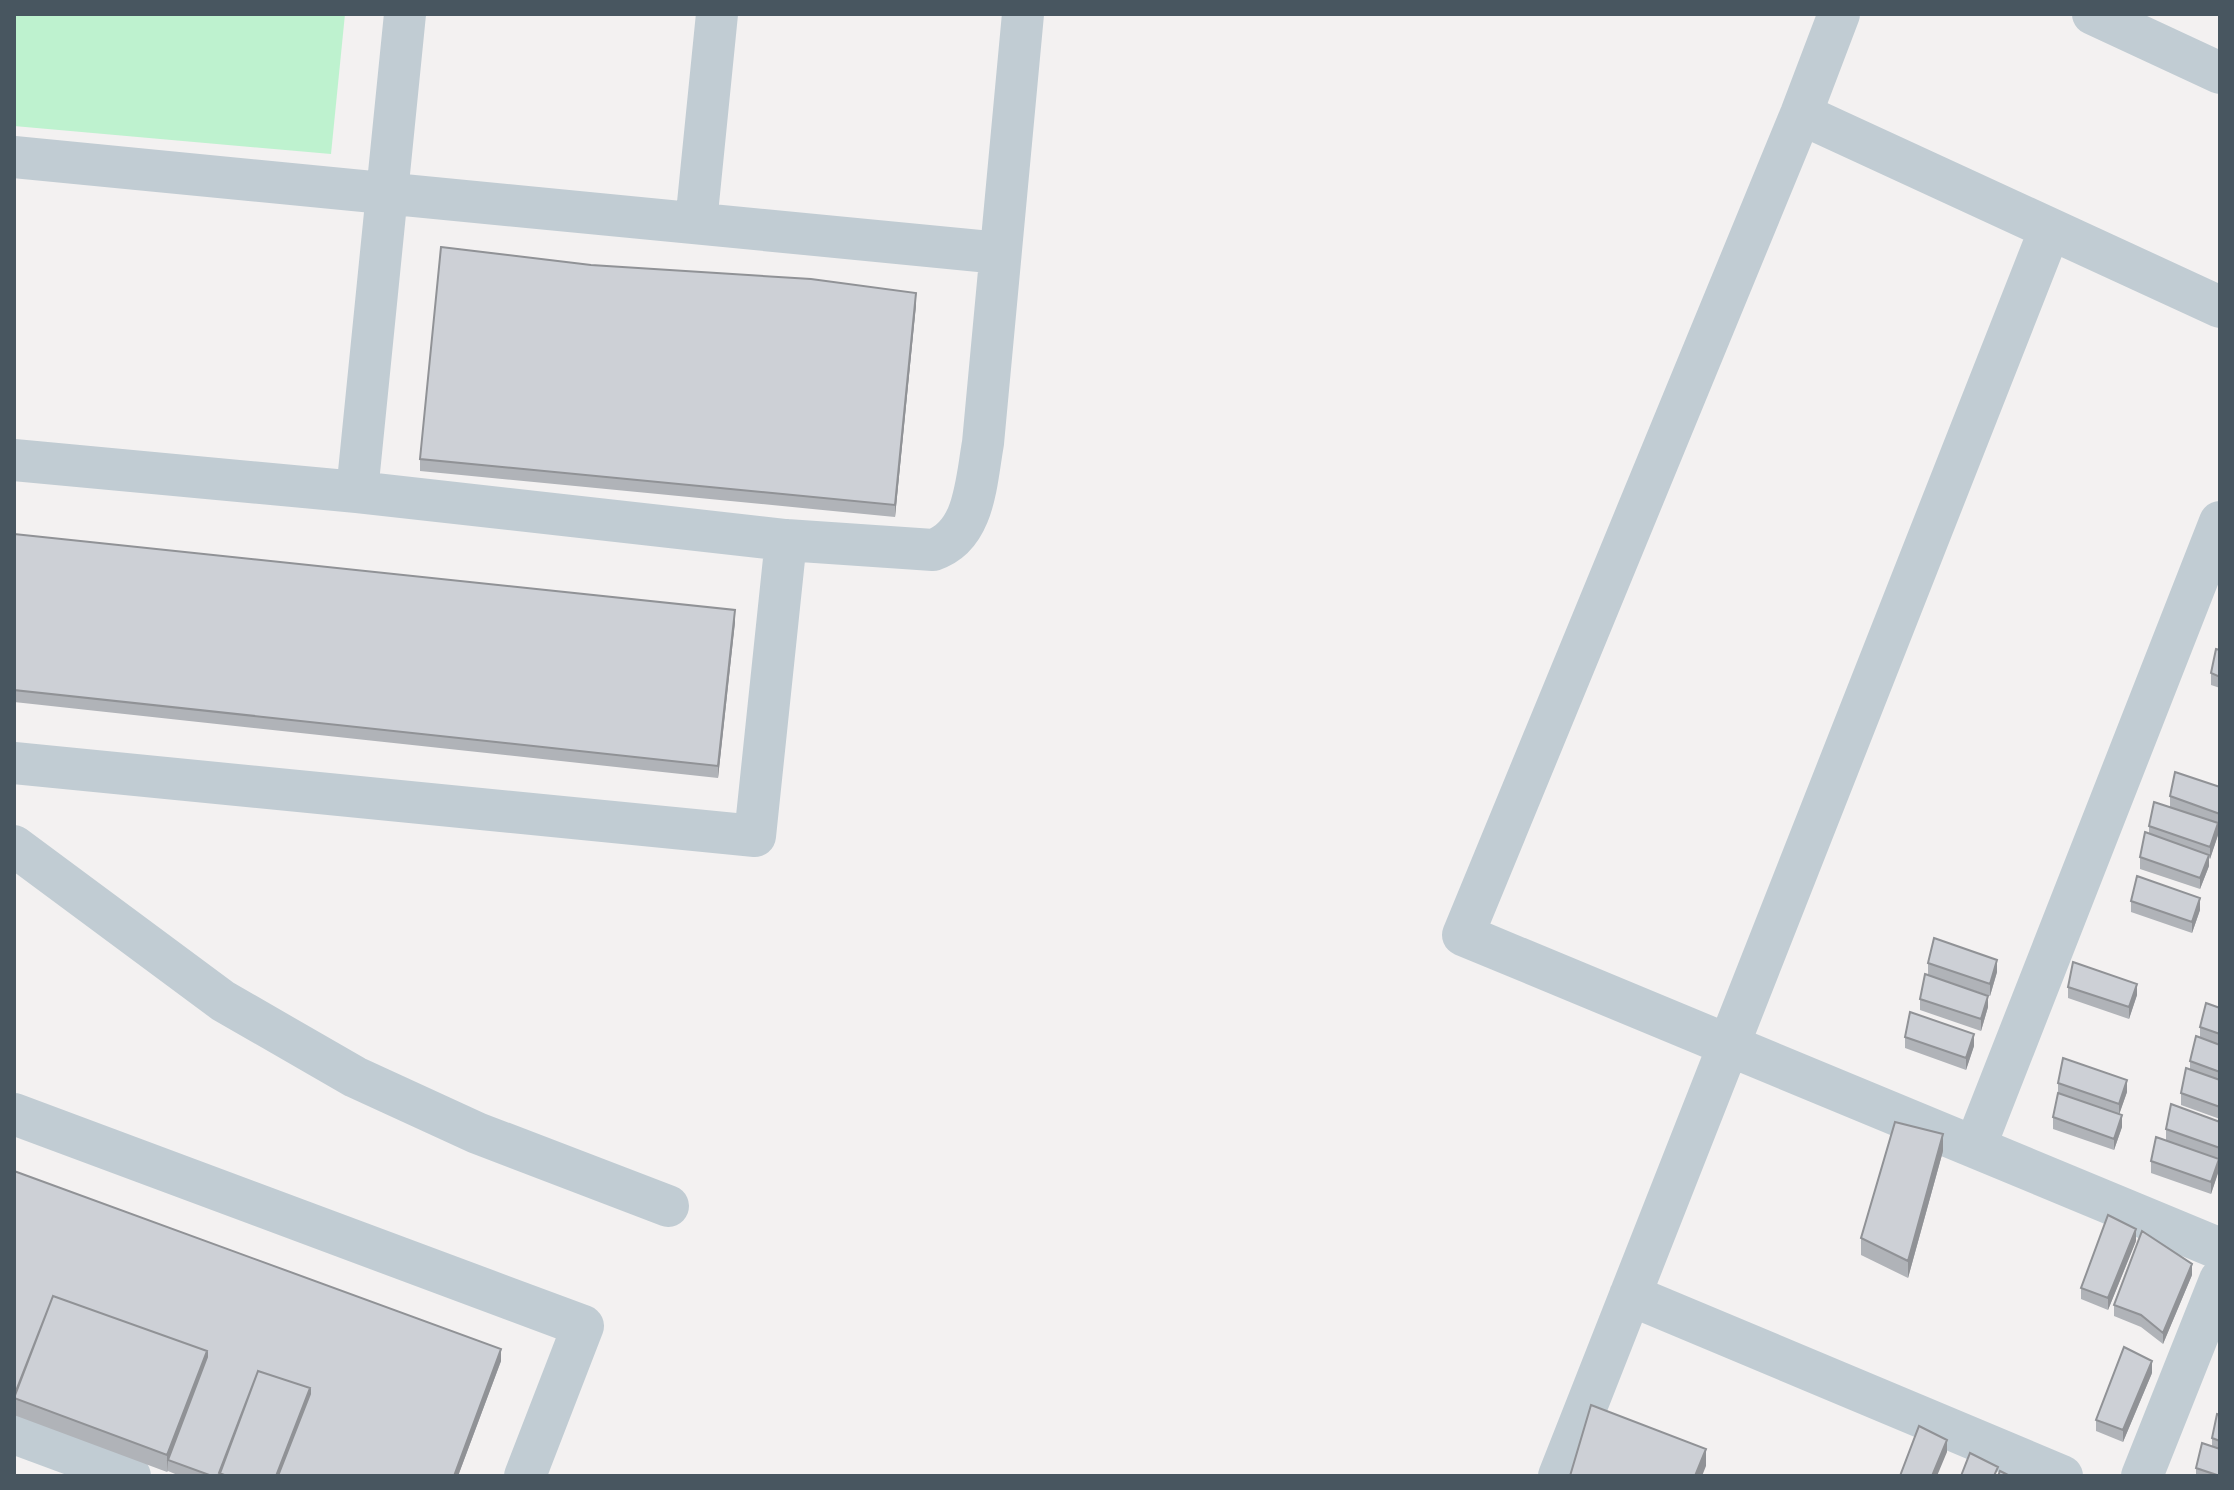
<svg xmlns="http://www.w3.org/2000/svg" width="2234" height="1490" viewBox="0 0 2234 1490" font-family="'Titillium Web',sans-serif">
  <rect width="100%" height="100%" fill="#f3f1f1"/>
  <path fill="#bef2cf" d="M14,14H345L331,154L14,126Z"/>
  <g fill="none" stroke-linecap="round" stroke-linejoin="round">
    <path stroke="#c1ccd3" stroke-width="42" d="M1839,14L1801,114L1463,935L2220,1249
      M2093,14L2220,73
      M1801,114L2220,307
      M14,157L1000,253
      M696,223L717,14
      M14,460L357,492L786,540L933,550C975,536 976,482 983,443L1023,14
      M357,492L405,14
      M14,763L755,836L786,540
      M14,846L223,1001L355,1077L477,1133L668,1206
      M14,1114L583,1326L525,1476
      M1975,1147L2220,522
      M1630,1295L2062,1476
      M14,1433L130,1476
      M1559,1476L2050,229
      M2142,1476L2220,1280"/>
  </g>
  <path fill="#b0b3b8" d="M916,305L895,517L420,471V459Z
    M14,534L735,622L718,778L14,702Z
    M2220,650V688L2211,685V673Z
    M2220,787V825L2218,824V835L2210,859L2209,858V866L2200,889L2140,869V857L2149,833V826L2170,807V796Z
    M2131,901L2200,910L2192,933L2131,912Z
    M1928,963L1997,972L1990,996L1928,975Z
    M2068,987L2137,995L2129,1019L2068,998Z
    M1920,999L1988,1007L1981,1031L1920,1010Z
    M2220,1008V1119L2181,1105V1093L2190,1070V1061L2200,1038V1027Z
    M1905,1037L1974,1046L1966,1070L1905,1048Z
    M2058,1083L2127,1092L2119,1114L2122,1127L2114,1150L2053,1129V1117L2058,1093Z
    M2220,1122L2219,1170L2211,1194L2151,1173V1161L2166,1140V1129Z
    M1943,1151L1908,1278L1861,1255V1238Z
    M14,1171L501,1361L458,1476H180L168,1471L167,1472L14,1415Z
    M2136,1241L2108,1310L2081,1299V1288Z
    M2192,1275L2163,1344L2141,1327L2114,1316V1305Z
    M2152,1373L2123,1442L2096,1431V1420Z
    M2220,1415V1476H2196V1468L2212,1446V1438Z"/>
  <path fill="#909296" d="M916,293V305L895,517V505Z
    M735,610V622L718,778V766Z
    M2218,823V835L2210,859V847Z
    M2209,855V866L2200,889V878Z
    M2200,898V910L2192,933V922Z
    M1997,960V972L1990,996V984Z
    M2137,984V995L2129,1019V1007Z
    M1988,996V1007L1981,1031V1019Z
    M1974,1034V1046L1966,1070V1058Z
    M2127,1080V1092L2119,1115V1104Z
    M2122,1115V1127L2114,1150V1139Z
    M1943,1134V1151L1908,1278V1261Z
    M2219,1159V1170L2211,1194V1182Z
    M2136,1229V1241L2108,1310V1298Z
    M2192,1264V1275L2163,1344V1333Z
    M501,1349V1361L458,1476H454Z
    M207,1351V1369L168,1460L167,1472V1455Z
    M2152,1361V1373L2123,1442V1430Z
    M310,1388V1406L283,1476H276Z
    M1947,1440V1452L1937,1476H1932Z
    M1706,1449V1466L1702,1476H1695Z"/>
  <path fill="#cdd0d6" stroke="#909296" stroke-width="2" d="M441,247L591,265L811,279L916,293L895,505L420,459Z
    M14,534L735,610L718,766L14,690Z
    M2216,649L2220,650V677L2211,673Z
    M2175,772L2220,787V814L2170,796Z
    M2154,802L2218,823L2210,847L2149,826Z
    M2145,832L2209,855L2200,878L2140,857Z
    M2137,876L2200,898L2192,922L2131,901Z
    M1934,938L1997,960L1990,984L1928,963Z
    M2073,962L2137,984L2129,1007L2068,987Z
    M1925,974L1988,996L1981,1019L1920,999Z
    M2206,1003L2220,1008V1034L2200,1027Z
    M1910,1012L1974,1034L1966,1058L1905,1037Z
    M2196,1036L2220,1045V1072L2190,1061Z
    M2063,1058L2127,1080L2119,1104L2058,1083Z
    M2186,1068L2220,1080V1107L2181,1093Z
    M2058,1093L2122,1115L2114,1139L2053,1117Z
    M2171,1104L2220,1122V1148L2166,1129Z
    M1895,1122L1943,1134L1908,1261L1861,1238Z
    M2156,1137L2219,1159L2211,1182L2151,1161Z
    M14,1171L501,1349L454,1476H278L310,1394V1388L258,1371L219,1476H212L168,1460L207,1357V1351L53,1296L14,1396Z
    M2108,1215L2136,1229L2108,1298L2081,1288Z
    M2142,1231L2192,1264L2163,1333L2141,1315L2114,1305Z
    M53,1296L207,1351L167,1455L14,1398Z
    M2124,1347L2152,1361L2123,1430L2096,1420Z
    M258,1371L310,1388L276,1476H227L219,1473Z
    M1591,1405L1706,1449L1695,1476H1570Z
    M2217,1414L2220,1415V1441L2212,1438Z
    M1919,1426L1947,1440L1932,1476H1900Z
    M2202,1443L2220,1449V1476L2196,1468Z
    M1970,1453L1998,1467L1994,1476H1961Z
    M2000,1471L2010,1476H1998Z"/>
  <rect width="2234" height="1490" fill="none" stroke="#485660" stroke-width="32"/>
</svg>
